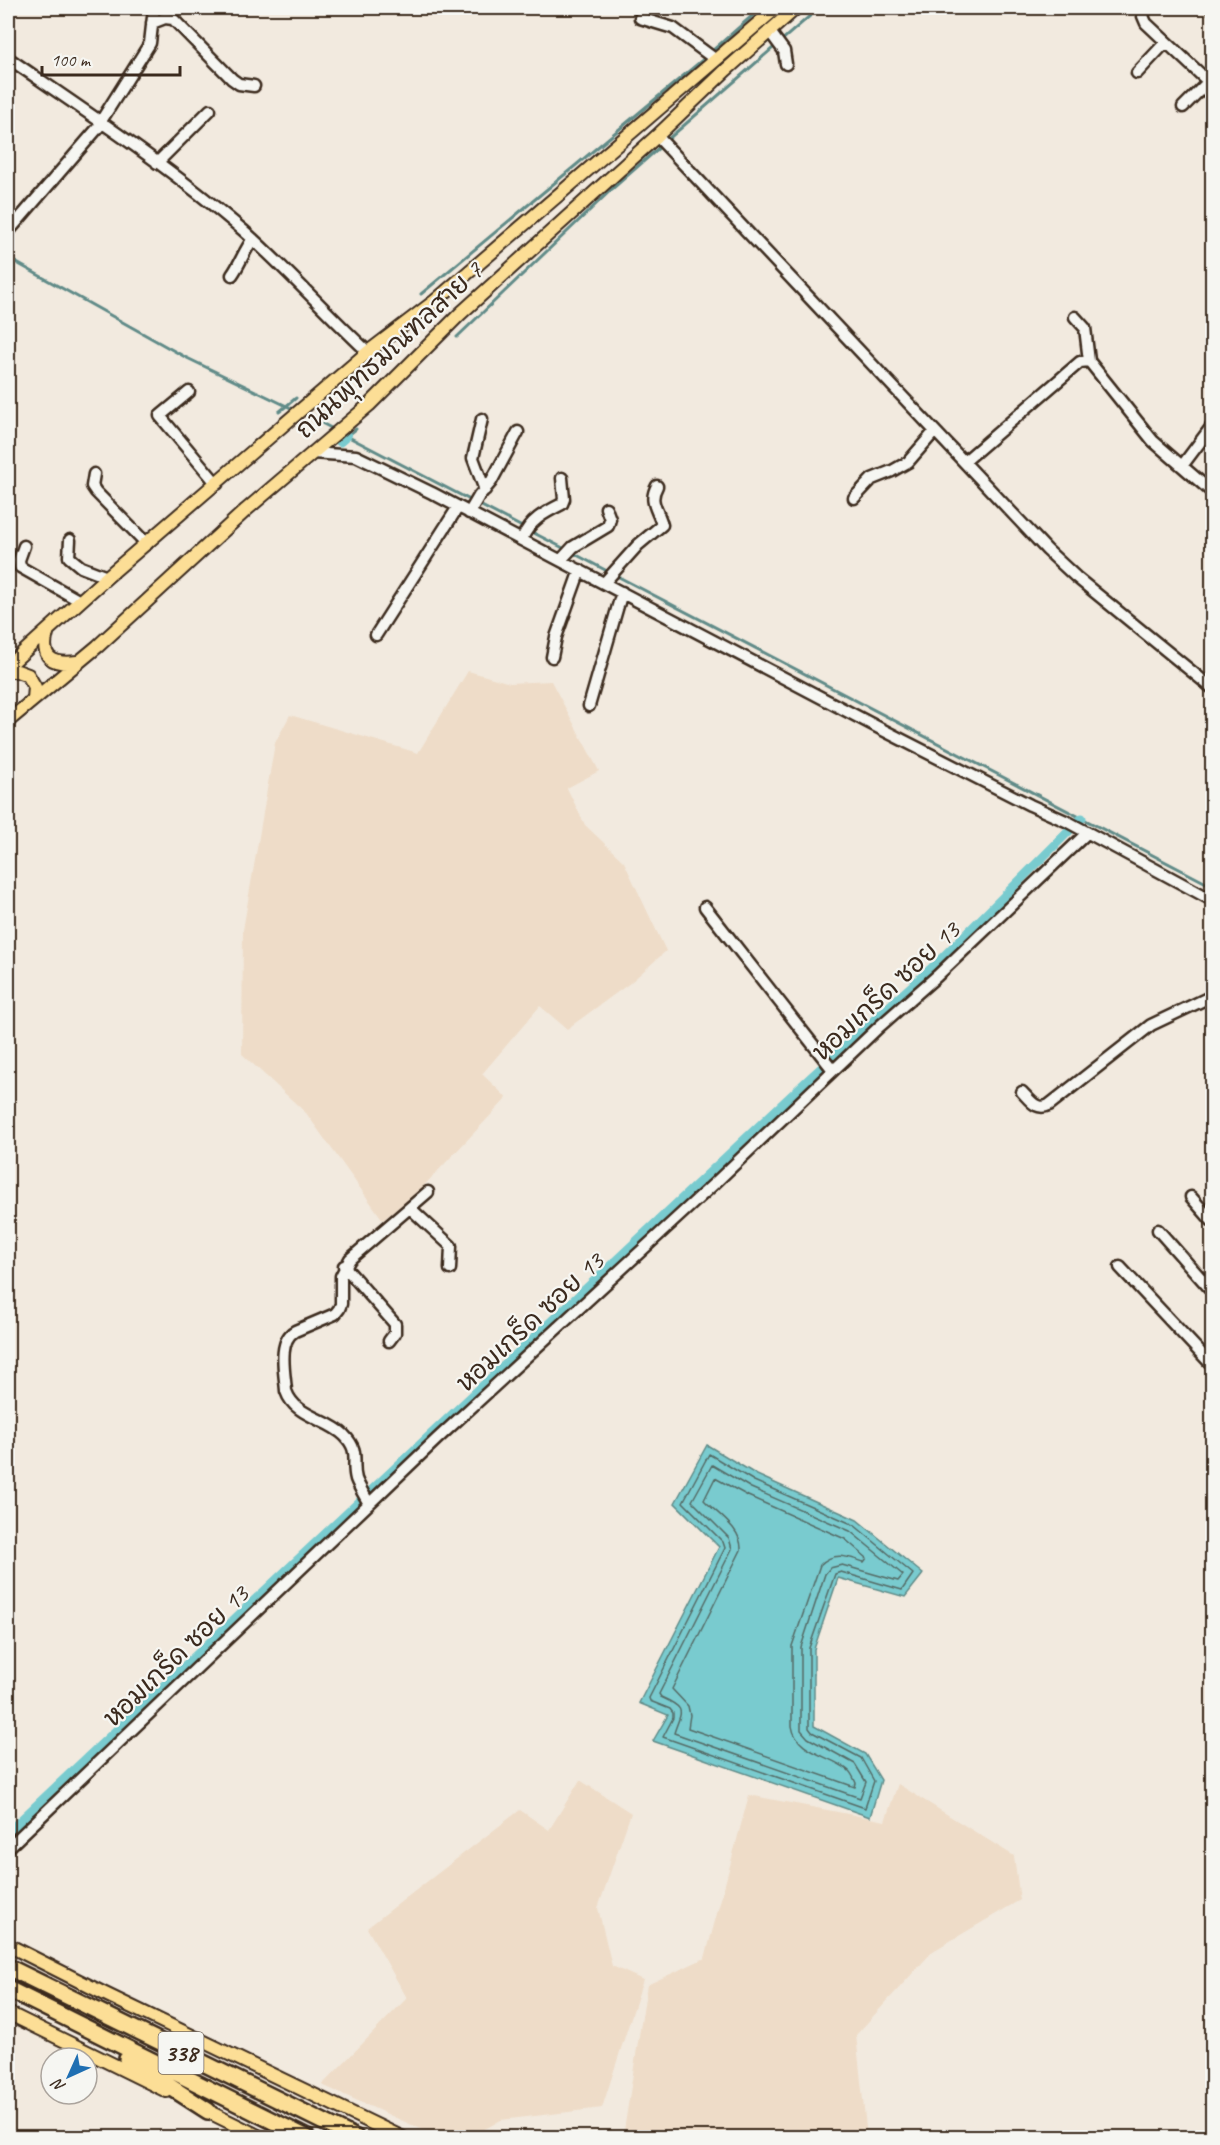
<svg xmlns="http://www.w3.org/2000/svg" width="1220" height="2145" viewBox="0 0 1220 2145" font-family="Caveat,'Playpen Sans Thai',sans-serif">
  <rect width="100%" height="100%" fill="#f2eadf"/>
  <filter id="ink" filterUnits="userSpaceOnUse"><feTurbulence type="fractalNoise" baseFrequency=".0167" numOctaves="2"/><feDisplacementMap in="SourceGraphic" scale="12" xChannelSelector="R" yChannelSelector="G"/><feConvolveMatrix kernelMatrix="1 2 1 2 8 2 1 2 1" color-interpolation-filters="sRGB"/></filter>
  <g filter="url(#ink)">
    <path fill="#eedcc8" d="M468,671L510,683L551,681L599,771L567,788L585,825L624,862L666,951L630,983L567,1029L540,1006L482,1074L507,1098L416,1194L383,1220L306,1113L242,1054L243,930L275,743L290,715L418,753Z
      M580,1780L631,1813L598,1908L612,1966L643,1980L602,2108L501,2120L471,2137H439L322,2085L407,1998L367,1928L520,1810L549,1830Z
      M898,1784L1014,1856L1020,1900L933,1951L856,2035L867,2137H623L647,1985L705,1958L749,1795L885,1821Z"/>
    <path fill="#79cbcf" stroke="#608b88" stroke-width="1.5" d="M707,1445L757,1475L857,1520L923,1574L905,1597L838,1578L814,1649V1726L865,1754L881,1780L870,1817L653,1741L668,1715L639,1703L719,1547L675,1503Z"/>
    <g fill="none" stroke-linecap="round" stroke-linejoin="round">
      <path stroke="#546a65" stroke-width="1.5" d="M709,1454L754,1481L854,1525L913,1574L902,1590L841,1572L835,1574L809,1648V1728L812,1732L861,1758L874,1781L865,1808L663,1737L673,1718V1713L670,1709L650,1701L649,1698L725,1548L723,1542L683,1502Z
        M712,1465L751,1488L850,1531L903,1575L898,1581L842,1565L830,1568L825,1574L801,1647V1730L808,1738L855,1764L866,1782L860,1798L674,1733C681,1711 688,1709 661,1697L659,1694L732,1549L729,1538L692,1501Z
        M715,1478L748,1496L845,1539L867,1558L864,1562C848,1557 834,1551 820,1565L792,1646V1726C796,1753 830,1755 848,1770C852,1773 854,1779 856,1783L855,1787L688,1728L690,1715L688,1706L672,1689L741,1550C742,1528 717,1514 704,1500Z"/>
      <path stroke="#608b88" stroke-width="3" d="M711,52L761,8
        M666,141L819,8
        M8,258L185,357L295,410
        M421,294L706,57
        M457,337L612,189L661,146
        M279,412L296,398
        M304,414L335,430
        M341,433L524,528
        M347,436L356,429
        M530,531L567,550
        M573,553L609,572
        M615,575L1212,886"/>
      <path stroke="#79cbcf" stroke-width="9" d="M340,442L347,436
        M8,1832L810,1078L937,963L1082,818"/>
      <g stroke="#3b2a1e" stroke-width="15">
        <path id="minor" d="M1146,8L1143,16L1146,23L1212,85
          M1211,8L1212,9
          M640,18L673,28L716,60
          M152,23L165,18L173,19L232,79L239,84L254,86
          M770,32L784,51L786,64
          M8,58C88,113 170,167 244,231C287,269 326,313 368,352
          M1137,73L1166,42
          M1183,107L1208,82
          M101,121L150,43L154,8
          M657,136L1047,550L1076,577L1212,688
          M157,163L210,110
          M8,232L103,122
          M232,275C240,264 244,251 253,239
          M1075,317L1085,328L1089,361
          M189,392L160,416L217,484
          M482,419L473,458L485,490
          M312,453L356,456L432,493L881,729L1030,805L1068,822L1212,900
          M964,462L1080,362L1089,361L1153,441L1212,492
          M1182,466L1212,426
          M94,474L92,486L96,492L147,544
          M854,498L872,479L892,471L908,462L935,431
          M469,513L479,496L491,482L518,432
          M522,539C530,520 544,513 562,504L564,499L562,478
          M70,540L69,557L81,567L107,577
          M24,546L19,560L20,567L80,601
          M561,560L573,547L608,526L610,519L606,508
          M604,583L638,545L662,525C658,509 648,502 657,486
          M376,635L458,507
          M552,657L556,637L580,570
          M589,706L622,592
          M705,907L833,1070
          M1022,1092C1030,1100 1036,1111 1049,1105L1151,1025L1212,996
          M1191,1197L1212,1221
          M410,1208L451,1246L450,1269
          M1158,1230L1212,1291
          M344,1266L395,1324V1333L389,1341
          M1120,1267L1212,1365
          M369,1504C365,1496 359,1487 356,1479C351,1461 361,1452 344,1435C326,1418 295,1417 286,1391C285,1374 277,1341 295,1331L335,1314L339,1309L341,1304V1276L350,1259L428,1192
          M8,1848L437,1439L715,1183L880,1026L937,976L1087,833"/>
      </g>
      <g stroke="#3b2a1e" stroke-width="16">
        <path id="major" d="M48,630C39,658 52,665 77,662
          M8,666L107,577L368,352L435,301L776,8
          M8,671H17L28,675L35,687L34,699
          M8,721L98,646L246,510L369,405L460,314L657,136L726,70L796,8
          M8,1945L103,1993L403,2138
          M8,2013L167,2091
          M201,2108L262,2138"/>
      </g>
      <g stroke="#3b2a1e" stroke-width="20">
        <path id="highway" d="M8,1967L356,2138
          M8,1989L307,2138
          M127,2059L208,2111"/>
      </g>
      <use href="#minor" stroke="#f6f6f2" stroke-width="10"/>
      <use href="#major" stroke="#fcde96" stroke-width="12"/>
      <use href="#highway" stroke="#fcde96" stroke-width="15"/>
    </g>
  </g>
  <g text-anchor="middle" dominant-baseline="central" stroke-width="4.5" stroke-linejoin="round" paint-order="stroke">
    <rect fill="#f6f6f2" stroke="#73675e" stroke-width="1.5" x="158.5" y="2032" width="45" height="42" rx="4.5"/>
    <g font-size="24" font-weight="bold" fill="#3b2a1e">
      <text x="181" y="2053">338</text>
    </g>
    <g font-size="26" fill="#3b2a1e" stroke="#f6f6f2">
      <text transform="translate(389 350) rotate(-43)">ถนนพุทธมณฑลสาย 7</text>
      <text transform="translate(886 991) rotate(-43)">หอมเกร็ด ซอย 13</text>
      <text transform="translate(530 1322) rotate(-43)">หอมเกร็ด ซอย 13</text>
      <text transform="translate(176 1656) rotate(-44)">หอมเกร็ด ซอย 13</text>
    </g>
  </g>
  <rect width="1220" height="2145" fill="none" stroke="#f6f6f2" stroke-width="30"/>
  <rect x="15" y="15" width="1190" height="2115" fill="none" stroke="#3b2a1e" stroke-width="2" filter="url(#ink)"/>
  <g transform="translate(69 2076) rotate(225)"><circle r="28" fill="#f6f6f2" stroke="#aba49d" stroke-width="1.5"/>
  <path d="M0-4.5L10 22L0 15L-10 22Z" fill="#1f6fb2"/>
  <text y="-9" font-size="16" font-weight="bold" text-anchor="middle" fill="#3b2a1e">N</text>
  </g>
  <path d="M42 66v9h138v-9" fill="none" stroke="#3b2a1e" stroke-width="3"/>
  <text x="51" y="66" font-size="18" fill="#3b2a1e" stroke="#f6f6f2" stroke-width="4.5" paint-order="stroke">100 m</text>
</svg>
